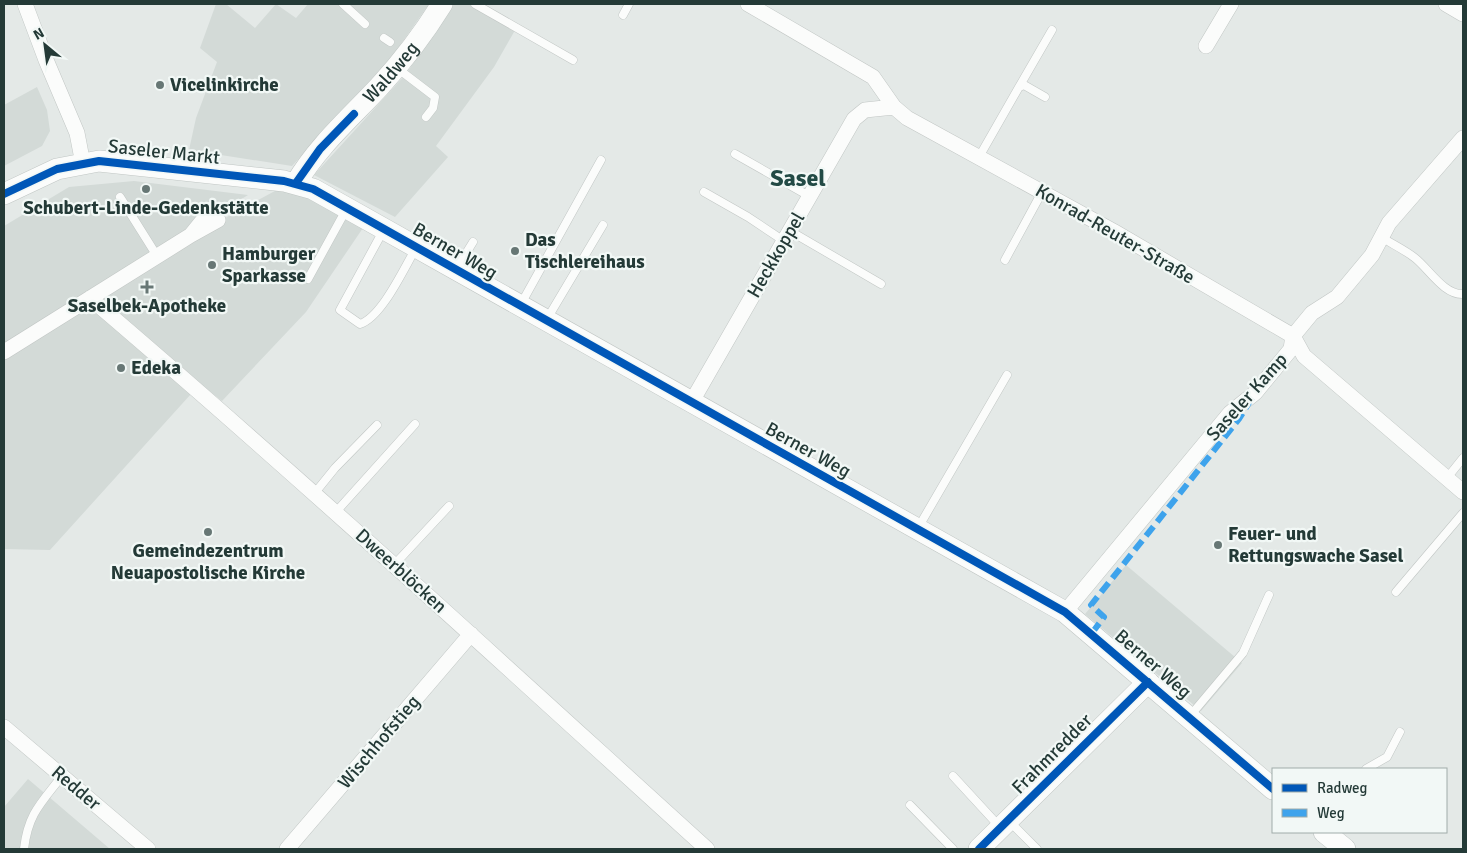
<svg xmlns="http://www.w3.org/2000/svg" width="1467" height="853" viewBox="0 0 1467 853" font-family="Signika,sans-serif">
  <rect width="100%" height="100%" fill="#e4e9e7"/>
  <path fill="#d3dad7" d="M216,4H226L255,28L276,4L296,18L308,4H429L391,58L292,166L189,150L196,118L217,62L200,48Z
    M454,4H481L518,25L494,67L436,146L448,157L395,217L314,175L406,74Z
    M37,87L47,110L50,131L42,146L4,166V105Z
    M134,181L248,195L4,348V226L69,187Z
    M286,185L367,222L306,312L222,401L95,299L216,223Z
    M89,303L191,394L50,550L4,549V357Z
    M1126,565L1242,663L1201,711L1085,614Z
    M28,779L110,849H4V807Z"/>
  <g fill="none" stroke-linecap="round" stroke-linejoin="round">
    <g stroke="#c1c6c4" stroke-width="9">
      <path id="lane" d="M343,4L365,24
        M475,4L573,60
        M623,15L629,4
        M384,38L390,42
        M397,68L435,97L433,108L426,117
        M1019,87L1052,30
        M735,154L809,196
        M979,157L1019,87L1024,85L1045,97
        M704,192L748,217L784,241
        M120,197L157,256
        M383,231L340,310L360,324C382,317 404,268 416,248
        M790,231L881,284
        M1381,237C1392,244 1405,250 1415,258C1429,269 1444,295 1463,294
        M1005,260L1042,192
        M457,268L473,242
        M308,279L347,208
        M521,304L601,160
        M547,319L603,225
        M1447,478L1463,458
        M314,494L335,468L377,425
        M335,513L415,424
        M918,528L1007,375
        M394,565L449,506
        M1396,592L1463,513
        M1190,716L1243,653L1269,595
        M1366,769L1387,757L1400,732
        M953,776L999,826
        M910,805L953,849
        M1010,822L1037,849
        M24,849C28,814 41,803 62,776"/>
    </g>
    <g stroke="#c1c6c4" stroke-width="16">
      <path id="street" d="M25,4L46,60L77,133L83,164
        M748,4L873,77L894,107L907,118L1113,231L1293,336L1304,356L1463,492
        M1446,4L1463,14
        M1206,46L1231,4
        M90,298C300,477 503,664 707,849
        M4,352L191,235L212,209L218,220L191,235
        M691,403L854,119L865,110L894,107
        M1065,612L1230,413L1255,393L1291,349L1293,336L1312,313L1337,297L1372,255L1389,223L1463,138
        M4,727L148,849
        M287,849L471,634"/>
    </g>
    <g stroke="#c0c6c4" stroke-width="22">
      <g id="secondary">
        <path id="s1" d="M296,183C318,146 350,118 379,87C402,62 424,33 442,4"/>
        <path d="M4,194L57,169L99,161L284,181L313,189L1065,612L1273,789"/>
        <path d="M1324,832L1345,849"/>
        <path d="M979,849L1148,682"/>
      </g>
    </g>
    <use href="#lane" stroke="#fbfcfb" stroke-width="8"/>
    <use href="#street" stroke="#fbfcfb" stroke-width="15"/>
    <use href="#secondary" stroke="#fbfcfb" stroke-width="21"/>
    <path stroke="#3ea3ec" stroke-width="6" stroke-dasharray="12 6" stroke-linecap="butt" d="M1092,633L1104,617L1091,605L1239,419L1255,393"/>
    <g stroke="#f2f8f6" stroke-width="11">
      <path id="cycleway" d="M296,183L320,149L354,114
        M4,194L57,169L99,161L284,181L313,189L1065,612L1273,789
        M979,849L1148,682"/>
    </g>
    <use href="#cycleway" stroke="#0057b8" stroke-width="8"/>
  </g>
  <g fill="#677775" stroke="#f2f8f6" stroke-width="2">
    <circle cx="160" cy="85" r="5"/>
    <circle cx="146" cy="189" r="5"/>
    <circle cx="515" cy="251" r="5"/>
    <circle cx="212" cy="265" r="5"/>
    <path d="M144.5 279.5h5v5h5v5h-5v5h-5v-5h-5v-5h5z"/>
    <circle cx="121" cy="368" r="5"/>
    <circle cx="208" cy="532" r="5"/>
    <circle cx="1218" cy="545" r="5"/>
  </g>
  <g text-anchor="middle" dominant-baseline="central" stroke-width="4.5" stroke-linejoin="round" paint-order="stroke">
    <g font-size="19" fill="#243a37" stroke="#f2f8f6">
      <text stroke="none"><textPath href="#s1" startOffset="146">Waldweg</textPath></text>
      <text transform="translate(164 152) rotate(6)">Saseler Markt</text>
      <text transform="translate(1115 234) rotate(30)">Konrad-Reuter-Straße</text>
      <text transform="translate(455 251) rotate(30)">Berner Weg</text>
      <text transform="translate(776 255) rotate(-60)">Heckkoppel</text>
      <text transform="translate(1247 397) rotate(-48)">Saseler Kamp</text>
      <text transform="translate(808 450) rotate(29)">Berner Weg</text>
      <text transform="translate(401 571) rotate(42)">Dweerblöcken</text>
      <text transform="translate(1153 664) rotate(41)">Berner Weg</text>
      <text transform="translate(379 742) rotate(-50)">Wischhofstieg</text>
      <text transform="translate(1052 754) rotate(-45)">Frahmredder</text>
      <text transform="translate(76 788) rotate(40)">Redder</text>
    </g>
    <g font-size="19" font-weight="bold" fill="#243a37" stroke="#f2f8f6" text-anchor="start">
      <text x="170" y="85">Vicelinkirche</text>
      <text x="146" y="208" text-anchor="middle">Schubert-Linde-Gedenkstätte</text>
      <text x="525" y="240">Das<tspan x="525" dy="22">Tischlereihaus</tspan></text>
      <text x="222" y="254">Hamburger<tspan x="222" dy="22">Sparkasse</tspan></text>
      <text x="147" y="306" text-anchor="middle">Saselbek-Apotheke</text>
      <text x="131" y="368">Edeka</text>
      <text x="1228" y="534">Feuer- und<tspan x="1228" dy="22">Rettungswache Sasel</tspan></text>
      <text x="208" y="551" text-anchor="middle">Gemeindezentrum<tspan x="208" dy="22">Neuapostolische Kirche</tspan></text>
    </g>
    <g font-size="24" font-weight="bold" fill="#224a45" stroke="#f2f8f6">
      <text x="798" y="178">Sasel</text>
    </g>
  </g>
  <rect width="1467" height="853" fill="none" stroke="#243a37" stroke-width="10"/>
  <rect x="1272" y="768" width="175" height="65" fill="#f2f8f6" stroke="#a0acaa"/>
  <rect x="1282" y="784" width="25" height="8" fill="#0057b8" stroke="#a0acaa"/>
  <text x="1317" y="793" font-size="15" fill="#243a37">Radweg</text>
  <rect x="1282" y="809" width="25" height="8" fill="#3ea3ec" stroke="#a0acaa"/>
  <text x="1317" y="818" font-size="15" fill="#243a37">Weg</text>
  <g transform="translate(45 45) rotate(331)" stroke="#f2f8f6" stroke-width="4" paint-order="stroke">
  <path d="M0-4L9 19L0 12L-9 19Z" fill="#243a37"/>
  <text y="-8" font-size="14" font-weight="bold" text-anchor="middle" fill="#243a37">N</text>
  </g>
</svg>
